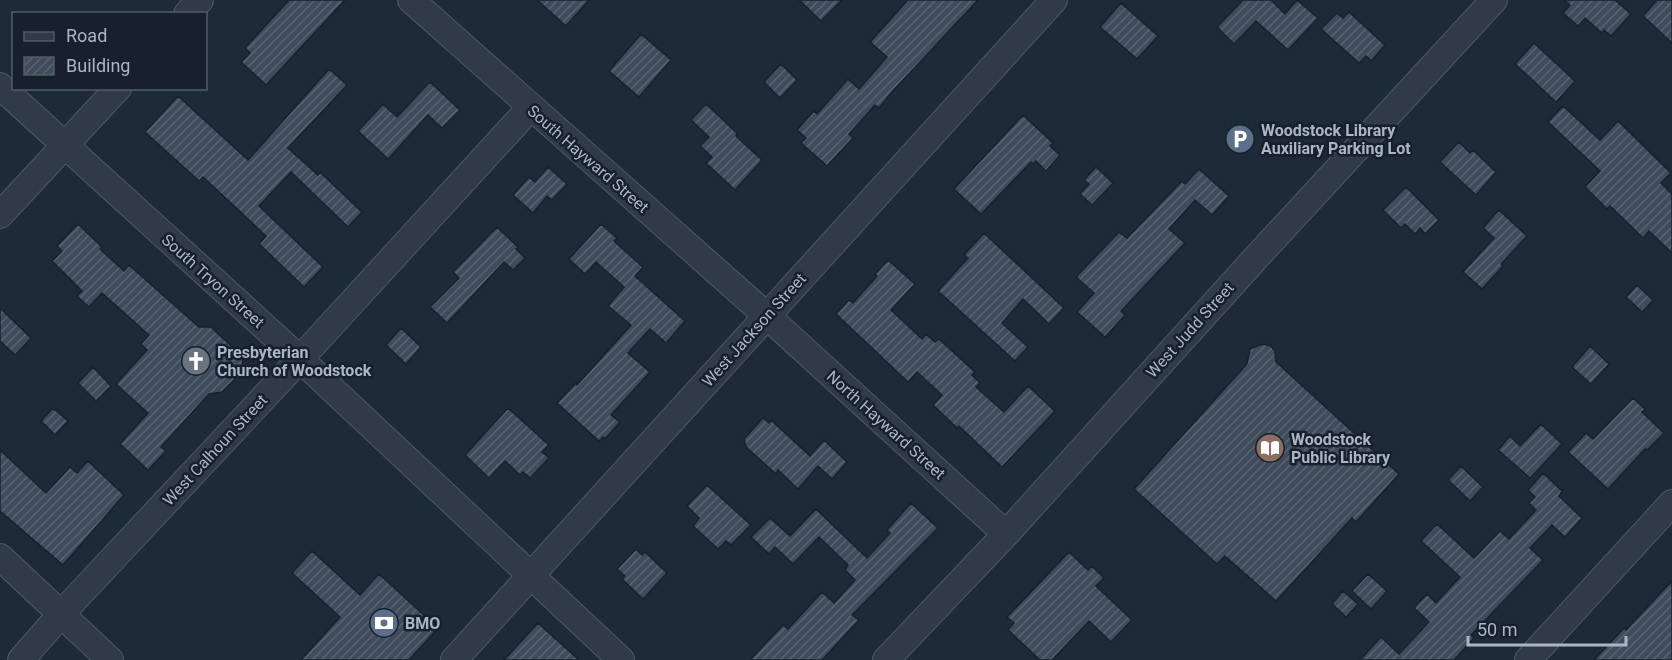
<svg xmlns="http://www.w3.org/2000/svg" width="1672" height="660" viewBox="0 0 1672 660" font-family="Roboto,sans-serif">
  <defs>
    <pattern id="building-hatch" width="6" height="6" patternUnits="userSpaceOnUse" patternTransform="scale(1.5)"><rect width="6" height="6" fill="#3e4c5c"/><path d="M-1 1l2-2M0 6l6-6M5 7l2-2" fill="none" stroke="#576472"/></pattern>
  </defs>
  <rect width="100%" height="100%" fill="#1d2a37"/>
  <path fill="url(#building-hatch)" stroke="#18222d" stroke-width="1.5" d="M289,0H345L266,85L241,62L250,53L245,48Z
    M537,0H589L566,26Z
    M799,0H842L821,21Z
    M908,0H978L891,93L879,108L875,105L849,134L853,138L827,166L801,143L806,138L797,130L814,111L817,114L848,79L859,89L887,57L870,42Z
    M1243,0H1271L1285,14L1297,0L1318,18L1288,50L1256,21L1234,44L1217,27Z
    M1564,0H1615L1631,14L1611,36L1604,30L1602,33L1585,18L1578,26L1563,13L1570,5Z
    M1657,0H1672V43L1643,16Z
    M1121,3L1158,36L1137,59L1100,27Z
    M1349,12L1385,45L1371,61L1366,56L1359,63L1321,29L1337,13L1343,18Z
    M641,34L671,60L639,97L609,71Z
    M1534,43L1575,81L1556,102L1515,64Z
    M781,64L797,80L780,98L764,82Z
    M329,69L347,85L288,148L318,175L320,172L362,212L348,227L291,172L259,206L323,267L304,287L259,244L266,236L203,177L199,181L145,132L178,96L248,160Z
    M430,82L460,110L442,128L428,115L388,159L358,131L383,104L397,117Z
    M706,104L737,133L736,136L762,160L735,190L706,163L712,157L700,146L709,137L691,120Z
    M1563,106L1600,140L1618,121L1671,173L1661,183L1672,194V253L1649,231L1643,238L1610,206L1607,209L1585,187L1600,171L1548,122Z
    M1023,115L1053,143L1050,146L1060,155L1046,171L1036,161L1033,164L1031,162L981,214L954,189Z
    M1459,142L1470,153L1473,150L1496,172L1476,195L1440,162Z
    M548,167L567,184L552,200L547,196L533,213L513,195L529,177L535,182Z
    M1096,167L1113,183L1092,205L1080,194L1089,184L1084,180Z
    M1199,169L1229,196L1212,215L1195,200L1169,229L1185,243L1121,311L1125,315L1105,337L1077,312L1094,293L1076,277L1119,232L1127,238L1182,181L1185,184Z
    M1406,187L1439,220L1425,234L1420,228L1415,234L1405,224L1401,228L1383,210Z
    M1499,210L1527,236L1501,264L1503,266L1482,289L1463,272L1494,238L1483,228Z
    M78,224L102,247L100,249L124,271L129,265L199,327H211L242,356L243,371L222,392L209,394L161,447L166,451L148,470L120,444L148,413L116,384L147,350L141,344L149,335L102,293L89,307L77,296L82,291L52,261L62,251L57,246Z
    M601,224L617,238L614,241L643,267L635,276L685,321L666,343L650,329L628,353L650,372L611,415L620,422L605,439L603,437L599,441L557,403L576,383L577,385L631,325L608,306L624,287L596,262L585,274L569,259Z
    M497,227L518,247L516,249L525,258L513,270L504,262L447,323L430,307L459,278L453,272Z
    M984,233L1064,308L1049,324L1023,299L1002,323L1028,347L1015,361L938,291L968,258L964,255Z
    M888,260L915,284L891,310L922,339L926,334L935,342L939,339L975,372L972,375L980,383L976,387L1004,412L1028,386L1055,411L1002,467L959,426L957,428L933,405L942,395L917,372L908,382L836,314L849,300L853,303L877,276L875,274Z
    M1637,285L1653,300L1642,312L1626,297Z
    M0,308L31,338L15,355L0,341Z
    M401,328L421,347L406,364L386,345Z
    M1263,344L1271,346L1275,351L1276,362L1399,474L1356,522L1352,518L1276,601L1225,556L1217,564L1134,489L1247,364L1250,349Z
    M1590,346L1609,364L1591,384L1572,367Z
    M93,367L111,386L96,401L78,383Z
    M1633,398L1645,409L1642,412L1664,433L1647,450L1645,449L1608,489L1568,452L1586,433L1593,439Z
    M53,408L68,421L55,435L41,421Z
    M508,408L549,445L542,452L549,458L530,478L523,472L520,475L505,461L489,478L465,455Z
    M763,418L769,423L771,420L810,456L824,440L847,462L832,479L818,466L798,489L778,470L776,474L746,447L744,439Z
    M1541,424L1562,444L1530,478L1498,450L1510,436L1520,446Z
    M0,450L46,493L70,467L77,473L88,461L124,495L63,565L0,511Z
    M1461,466L1483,487L1470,501L1448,480Z
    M1543,473L1562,491L1559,496L1582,518L1565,537L1552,525L1530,548L1543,560L1471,635L1474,638L1454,660H1360L1381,637L1399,654L1429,622L1414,608L1427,594L1436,603L1460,577L1421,541L1437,524L1474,558L1500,531L1509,539L1536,510L1529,503L1535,497L1528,490Z
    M707,485L751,525L731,545L726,541L718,549L693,526L699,518L687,506Z
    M911,503L938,528L852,615L859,620L822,660H750L783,625L788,629L822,592L834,603L855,580L845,570L848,565L819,537L793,564L775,547L769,554L751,537L770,518L790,536L816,509L867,558L890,533L887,530Z
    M636,549L642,555L645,552L667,573L643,599L622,579L625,576L617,569Z
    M312,551L360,595L379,574L438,628L409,660H301L340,617L292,573Z
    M1069,552L1088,570L1092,566L1104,578L1096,586L1132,620L1111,642L1089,621L1052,660H1040L1008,630L1014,623L1007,617Z
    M1368,574L1387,591L1371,609L1352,591Z
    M1672,581V660H1594L1624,628L1626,630Z
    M1343,591L1358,604L1346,617L1332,604Z
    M538,623L579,660H504Z"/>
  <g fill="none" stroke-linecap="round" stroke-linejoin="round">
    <g stroke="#4e5965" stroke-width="28">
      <path id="minor" d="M411,0L767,316L1006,534
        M187,14L200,0
        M0,86L300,359L621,660
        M0,215L118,88
        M0,557L110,660
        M21,660L61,614L300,359L530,108
        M454,660L1054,0
        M886,660L1006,534L1253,261L1494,0
        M1528,660L1672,503"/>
    </g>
    <use href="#minor" stroke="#313b47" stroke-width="26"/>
  </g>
  <defs>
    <g id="parking-disc" transform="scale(1.5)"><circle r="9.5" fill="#5c6f8a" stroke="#17202b"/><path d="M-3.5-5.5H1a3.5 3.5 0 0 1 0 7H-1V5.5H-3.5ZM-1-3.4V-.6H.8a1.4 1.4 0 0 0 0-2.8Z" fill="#fff"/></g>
    <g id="church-disc" transform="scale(1.5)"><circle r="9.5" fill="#6b7280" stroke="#17202b"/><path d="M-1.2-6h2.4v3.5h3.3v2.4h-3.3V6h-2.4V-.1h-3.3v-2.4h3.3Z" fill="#fff"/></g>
    <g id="library-disc" transform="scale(1.5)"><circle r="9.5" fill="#8d6e63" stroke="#17202b"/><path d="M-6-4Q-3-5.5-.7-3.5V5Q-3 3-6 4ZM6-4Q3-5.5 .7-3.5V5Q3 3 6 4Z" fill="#fff"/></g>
    <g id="bank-disc" transform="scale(1.5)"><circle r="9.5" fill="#5c6f8a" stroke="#17202b"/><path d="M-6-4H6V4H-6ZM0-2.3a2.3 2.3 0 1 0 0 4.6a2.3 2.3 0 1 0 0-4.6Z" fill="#fff"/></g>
  </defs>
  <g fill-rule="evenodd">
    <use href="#parking-disc" x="1240" y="139"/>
    <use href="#church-disc" x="196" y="361"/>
    <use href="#library-disc" x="1270" y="448"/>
    <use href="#bank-disc" x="384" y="623"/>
  </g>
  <g text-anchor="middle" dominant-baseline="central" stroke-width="5" stroke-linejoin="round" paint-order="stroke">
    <g font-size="16" font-weight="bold" fill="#aab6c5" stroke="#17202b" text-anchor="start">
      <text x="1261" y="130">Woodstock Library<tspan x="1261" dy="18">Auxiliary Parking Lot</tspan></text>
      <text x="217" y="352">Presbyterian<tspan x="217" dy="18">Church of Woodstock</tspan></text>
      <text x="1291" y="439">Woodstock<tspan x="1291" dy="18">Public Library</tspan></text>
      <text x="405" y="623">BMO</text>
    </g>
    <g font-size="16" fill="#aab6c5" stroke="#17202b">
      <text transform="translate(588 159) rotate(41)">South Hayward Street</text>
      <text transform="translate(213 281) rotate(42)">South Tryon Street</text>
      <text transform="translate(754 330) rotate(-48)">West Jackson Street</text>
      <text transform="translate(1190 330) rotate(-48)">West Judd Street</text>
      <text transform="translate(886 425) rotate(42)">North Hayward Street</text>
      <text transform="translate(215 450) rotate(-47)">West Calhoun Street</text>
    </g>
  </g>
  <rect x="12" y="12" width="195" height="78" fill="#17202b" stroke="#525c69" stroke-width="1.5"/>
  <rect x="24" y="32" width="30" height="9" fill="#313b47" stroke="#525c69" stroke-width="1.5"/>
  <text x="66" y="42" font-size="18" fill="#aab6c5">Road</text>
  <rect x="24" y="57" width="30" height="18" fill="url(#building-hatch)" stroke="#525c69" stroke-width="1.5"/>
  <text x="66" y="72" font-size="18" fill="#aab6c5">Building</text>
  <path d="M1468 636v9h158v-9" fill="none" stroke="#aab6c5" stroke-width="3"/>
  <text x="1477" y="636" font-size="18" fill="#aab6c5" stroke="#17202b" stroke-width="4.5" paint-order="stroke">50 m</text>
</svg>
